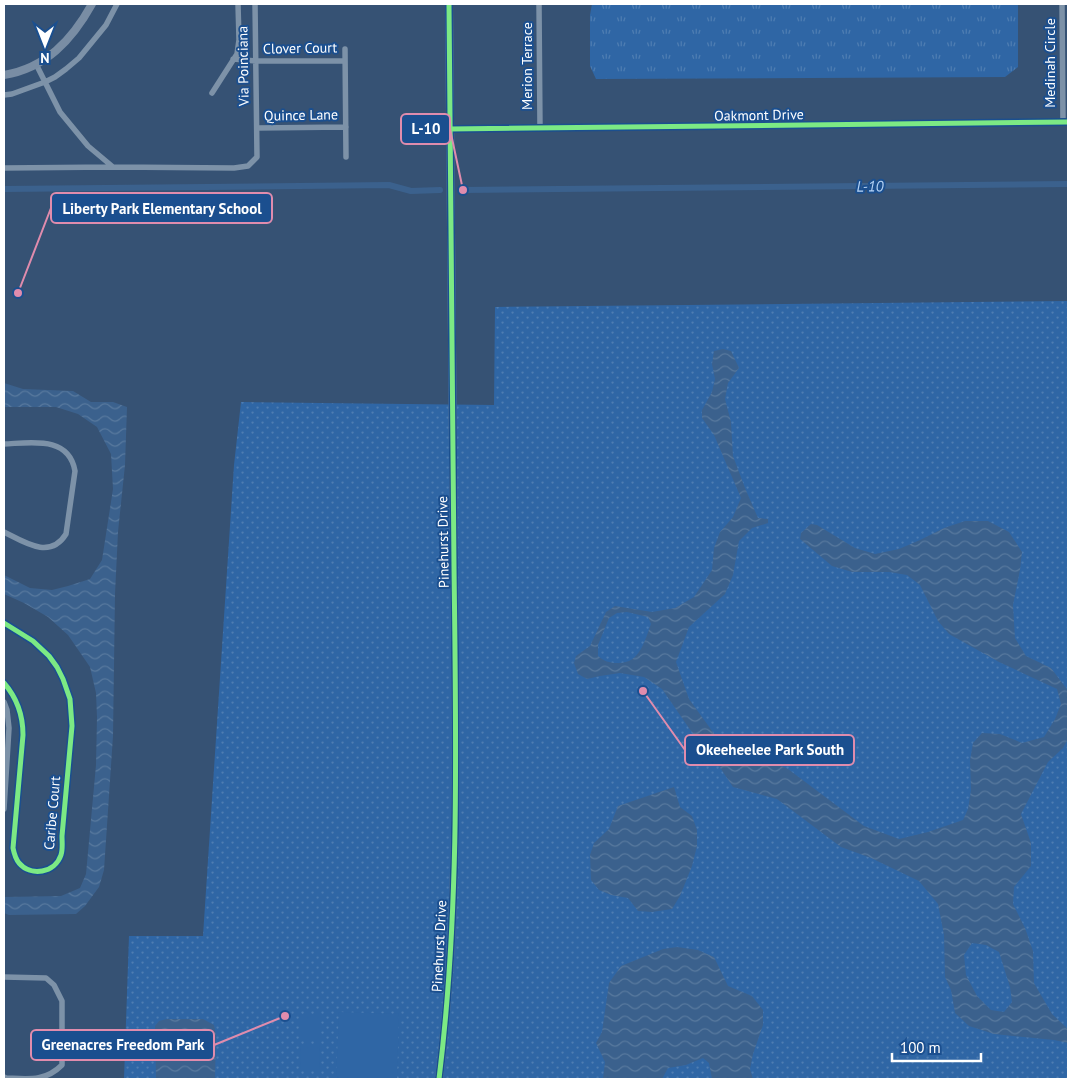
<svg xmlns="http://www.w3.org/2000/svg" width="1072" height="1083" viewBox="0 0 1072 1083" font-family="'PT Sans',sans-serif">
  <defs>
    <pattern id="grass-tufts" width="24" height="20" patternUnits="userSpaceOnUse" patternTransform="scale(1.25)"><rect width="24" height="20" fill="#2f66a5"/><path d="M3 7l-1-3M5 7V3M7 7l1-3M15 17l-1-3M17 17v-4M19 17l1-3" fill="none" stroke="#4e7db2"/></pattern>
    <pattern id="park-dots" width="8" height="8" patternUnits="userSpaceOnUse" patternTransform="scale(1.25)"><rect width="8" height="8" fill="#2f66a5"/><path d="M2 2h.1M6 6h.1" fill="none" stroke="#4e7db2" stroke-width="1.8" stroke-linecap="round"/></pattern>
    <pattern id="water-waves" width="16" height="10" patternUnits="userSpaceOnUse" patternTransform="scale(1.25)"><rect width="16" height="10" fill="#3b618d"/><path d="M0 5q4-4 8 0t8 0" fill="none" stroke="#58799e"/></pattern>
  </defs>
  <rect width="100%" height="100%" fill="#365274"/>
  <path fill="url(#grass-tufts)" d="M592,4H1018V67L1005,77L596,79L590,66V15Z"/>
  <path fill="url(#park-dots)" d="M1068,301V1079H124L129,936H203L234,465L241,402L494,405L495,307Z"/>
  <path fill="#2f66a5" d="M339,1012L399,1014L397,1079H336Z
    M301,1014H320V1039H301Z
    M301,1044H320L319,1069H300Z"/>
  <path fill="url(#water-waves)" fill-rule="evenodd" d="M723,349L731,351L739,368L728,383L725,399L731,422L733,456L745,488L758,518L768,519V523L752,528L739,541L733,575L725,594L689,627L676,662L689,699L715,735L752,754L788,769L864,826L899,839L928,832L963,820L968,809L971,790L970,760L973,743L982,733L1000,734L1022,743L1044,737L1055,719L1061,704L1057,689L999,662L949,634L938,621L920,585L907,575L889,572H852L832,566L800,539L801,533L811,524L817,525L855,548L875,554L899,549L920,540L944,528L965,521H988L1009,532L1022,552L1020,570L1013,605L1015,638L1026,656L1051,668L1066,688L1068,692V739L1063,748L1048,762L1021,814L1031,843V866L1014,887L1013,904L1025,928L1033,951L1034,983L1052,1014L1068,1029V1043L1054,1040L994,1034L969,1026L955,1013L951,990L945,977L944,935L938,904L919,881L871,858L841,847L777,799L733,787L715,760L691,731L662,689L644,677L620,673L600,676L587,679L578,674L574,663L576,656L590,646L606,612L615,606L652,612L675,608L694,597L712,570L714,548L720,532L733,517L741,498L714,435L702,418V410L712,392L715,379L712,364L714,351ZM627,612L648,617L651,624C644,642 640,664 617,663C609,663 604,661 598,656V645L609,618L617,613ZM972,943L986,945L999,952L1010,987L1012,1002L1004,1012L991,1010L977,996L966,975L964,955Z
    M4,383L23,389L73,391L91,402H113L127,407L125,465L118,532L115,594L113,736L104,870L99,887L85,906L76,914L9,915L4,913V897L61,896L80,888L86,874L96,765L97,717L96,693L90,667L68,635L48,617L24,603L4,594V575L30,588L52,590L68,586L90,579L102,560L113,489L111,454L97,427L78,414L56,407H4Z
    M674,787L680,807L692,816L697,830V846L692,866L680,896L672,909L652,912L638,911L628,898L611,895L599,890L591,880L590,855L594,843L609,829L618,806Z
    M677,947L698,950L714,957L728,986L752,996L763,1010V1025L753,1054L750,1069L753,1079H712L709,1063L703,1058L686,1065L668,1068L662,1079H603L605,1062L596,1043L602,1032L609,983L621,966L663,949Z
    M167,1019H203L214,1025L216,1035L215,1079H156L155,1026L159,1021Z"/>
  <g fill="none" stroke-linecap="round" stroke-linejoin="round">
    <path stroke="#3b618d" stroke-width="6" d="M4,189L389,185L411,191L440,190
      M463,190L1068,184"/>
    <path stroke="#7d92a8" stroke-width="5.5" d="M539,4L540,128
      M1062,4L1063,122
      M345,49L346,157
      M233,59L256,61H345
      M212,93L237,54L239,40L238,4
      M4,95L12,94L45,82L55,77L66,69L79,58L106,25L117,4
      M257,128L346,127
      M450,129L1068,122
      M113,167L234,168L248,166L257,157L255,4
      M4,168L113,167L88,146L60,112L36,64
      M4,444C30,443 69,435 75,471L66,534C50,560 24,542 4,532
      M4,623L33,641L49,656L57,667L63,679L70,699L72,726L62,836C62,842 63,849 61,855C55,873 31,877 19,863C15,858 14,853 13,848L23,735C23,715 17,698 4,683
      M4,702L7,710L9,728L4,809
      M4,977L46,978L54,985L62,1001V1065C45,1082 28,1079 6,1078L4,1077"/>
    <path stroke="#798da4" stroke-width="8" d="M4,75C46,68 72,40 92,4
      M439,1079C460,909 456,737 454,566C452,379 451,191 449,4"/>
    <g stroke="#1b4f8f" stroke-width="8">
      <path id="cycleway" d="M450,129L1068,122
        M4,623L33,641L49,656L57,667L63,679L70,699L72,726L62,836C62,842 63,849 61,855C55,873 31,877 19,863C15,858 14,853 13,848L23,735C23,715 17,698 4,683
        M439,1079C460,909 456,737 454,566C452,379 451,191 449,4"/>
    </g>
    <use href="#cycleway" stroke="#7ce984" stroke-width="5"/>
  </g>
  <g text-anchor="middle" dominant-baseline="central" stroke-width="4" stroke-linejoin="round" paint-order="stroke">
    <g font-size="14" fill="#fff" stroke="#1b4f8f">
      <text transform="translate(300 48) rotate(-1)">Clover Court</text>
      <text transform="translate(1050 63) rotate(-90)">Medinah Circle</text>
      <text transform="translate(243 66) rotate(-91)">Via Poinciana</text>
      <text transform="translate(527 66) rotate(-90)">Merion Terrace</text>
      <text transform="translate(301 115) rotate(-1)">Quince Lane</text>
      <text transform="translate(759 115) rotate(-1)">Oakmont Drive</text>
      <text transform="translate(443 542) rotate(-91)">Pinehurst Drive</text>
      <text transform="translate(52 813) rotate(-85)">Caribe Court</text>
      <text transform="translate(439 946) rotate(-87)">Pinehurst Drive</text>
    </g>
    <g font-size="15" font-style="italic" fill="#b5d3f5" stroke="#1b4f8f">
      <text transform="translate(870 186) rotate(-1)">L-10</text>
    </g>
  </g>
  <path fill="none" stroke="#e08cad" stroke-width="2" d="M463 190L450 129M18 293L51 208M643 691L685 750M285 1016L214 1045"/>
  <g fill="#e08cad" stroke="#1b4f8f" stroke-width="2">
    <circle cx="463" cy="190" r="5"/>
    <circle cx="18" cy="293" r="5"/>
    <circle cx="643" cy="691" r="5"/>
    <circle cx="285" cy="1016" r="5"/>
  </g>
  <g fill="#1b4f8f" stroke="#e08cad" stroke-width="2">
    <rect x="401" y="114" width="49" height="30" rx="5"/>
    <rect x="51" y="193" width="221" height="30" rx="5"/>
    <rect x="685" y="735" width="169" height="30" rx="5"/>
    <rect x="31" y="1030" width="183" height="30" rx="5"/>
  </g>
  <g font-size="15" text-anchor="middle" font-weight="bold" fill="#fff">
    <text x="426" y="134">L-10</text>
    <text x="162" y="214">Liberty Park Elementary School</text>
    <text x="770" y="755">Okeeheelee Park South</text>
    <text x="123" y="1050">Greenacres Freedom Park</text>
  </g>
  <rect width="1072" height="1083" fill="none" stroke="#ffffff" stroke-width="10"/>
  <g transform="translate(45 45) rotate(180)" stroke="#1b4f8f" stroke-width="4" paint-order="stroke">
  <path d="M0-4L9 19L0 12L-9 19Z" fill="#ffffff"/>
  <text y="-8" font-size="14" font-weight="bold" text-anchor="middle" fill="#ffffff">N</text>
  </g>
  <path d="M892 1053v8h89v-8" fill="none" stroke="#ffffff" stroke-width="2.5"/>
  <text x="900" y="1053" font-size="15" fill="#ffffff" stroke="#1b4f8f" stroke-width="4" paint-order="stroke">100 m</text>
</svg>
